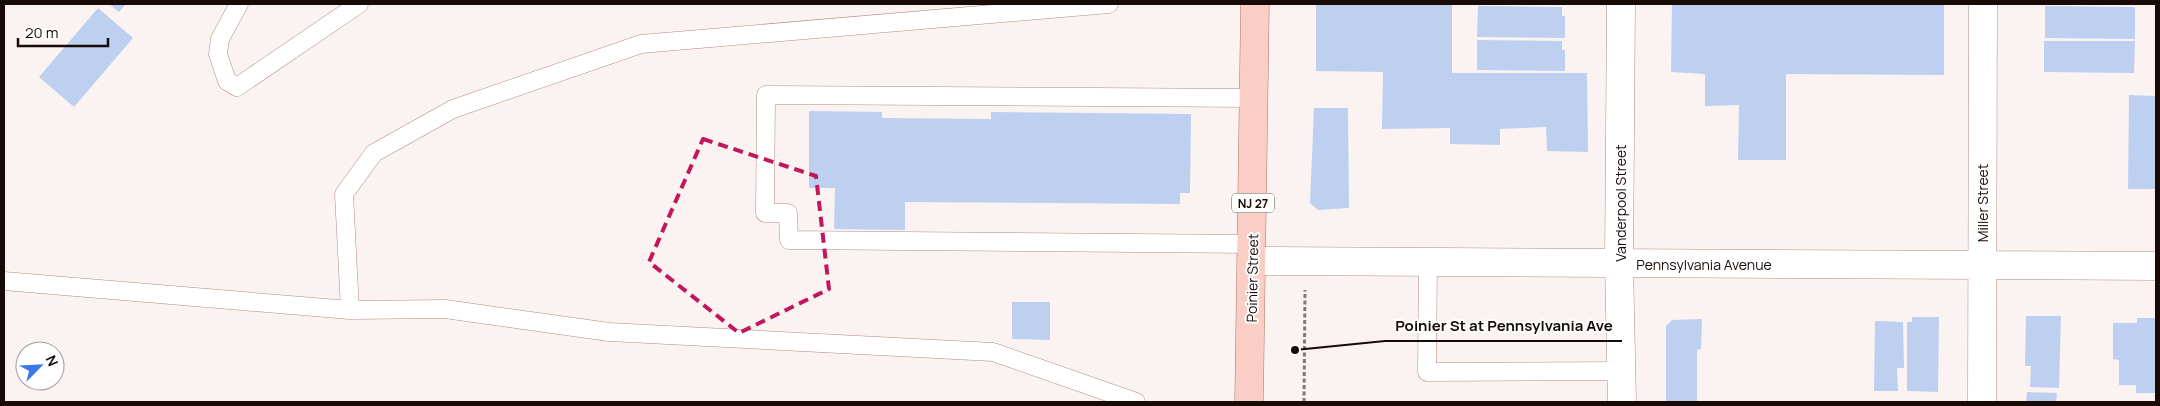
<svg xmlns="http://www.w3.org/2000/svg" width="2160" height="406" viewBox="0 0 2160 406" font-family="Manrope,sans-serif">
  <rect width="100%" height="100%" fill="#fbf3f1"/>
  <path fill="#bed0f0" d="M109,4H126L119,12Z
    M1316,4H1452V73H1587L1588,152L1547,151L1546,127L1500,129V145L1450,144V128L1382,129L1383,72L1316,71Z
    M1672,4H1944V75L1786,74V160H1738L1739,105L1705,106V74L1671,72Z
    M1478,6L1562,7V16H1565V38L1477,37Z
    M2045,6L2135,7V39L2045,38Z
    M98,8L133,38L74,107L39,77Z
    M1477,40L1562,41V50H1565V71L1477,70Z
    M2044,41H2135L2134,73L2044,72Z
    M2129,95L2156,96V189H2128Z
    M1314,108H1348L1349,208L1318,210L1310,203Z
    M809,111L882,112V118L991,119V112L1191,114L1190,193H1180V204L905,202V230L834,229L835,188H809Z
    M1012,302H1050V340L1012,339Z
    M2026,316H2061L2059,388L2030,387L2031,366H2025Z
    M1912,317H1939L1938,392L1907,391V322H1912Z
    M2137,318H2156L2155,393H2136V385H2119V360L2113,359V323H2137Z
    M1702,319L1701,349L1697,350V402H1666V326L1672,320Z
    M1875,321L1903,322L1904,368H1897L1898,391H1874Z
    M2027,392L2057,393L2056,402H2026Z"/>
  <g fill="none" stroke-linecap="round" stroke-linejoin="round">
    <g stroke="#b28c83" stroke-width="19">
      <path id="lane" d="M239,4L220,39L218,54L227,81L237,87L359,4
        M1253,244L789,240L788,213H765L766,95L1254,98
        M1428,262L1427,372L1621,371
        M4,281L350,310L445,309L609,332L993,352L1136,402
        M350,310L344,194L374,153L453,109L641,44L1109,4"/>
    </g>
    <g stroke="#b28c83" stroke-width="29">
      <path id="street" d="M1621,4L1619,264L1622,402
        M1252,261L2156,266
        M1982,402L1983,4"/>
    </g>
    <g stroke="#a87569" stroke-width="29">
      <path id="primary" d="M1249,402L1255,4"/>
    </g>
    <path stroke="#827774" stroke-width="3" stroke-dasharray="4 2.5" stroke-linecap="butt" d="M1304,402L1305,290"/>
    <use href="#lane" stroke="#fff" stroke-width="18"/>
    <use href="#street" stroke="#fff" stroke-width="28"/>
    <use href="#primary" stroke="#facec5" stroke-width="28"/>
  </g>
  <path fill="none" stroke="#c2185b" stroke-width="4" stroke-dasharray="10 6" stroke-linejoin="round" d="M703,139L816,176L829,289L739,333L649,262Z"/>
  <g text-anchor="middle" dominant-baseline="central" stroke-width="4" stroke-linejoin="round" paint-order="stroke">
    <rect fill="#fff" stroke="#5d5451" stroke-width="1" x="1232" y="193.5" width="42" height="19" rx="4"/>
    <g font-size="12" font-weight="bold" fill="#170a07">
      <text x="1253" y="203">NJ 27</text>
    </g>
    <g font-size="14" fill="#170a07" stroke="#fff">
      <text transform="translate(1620 203) rotate(-90)">Vanderpool Street</text>
      <text transform="translate(1982 203) rotate(-90)">Miller Street</text>
      <text x="1704" y="264">Pennsylvania Avenue</text>
      <text transform="translate(1252 278) rotate(-89)">Poinier Street</text>
    </g>
  </g>
  <path fill="none" stroke="#170a07" stroke-width="2" d="M1295 350L1385 341H1622"/>
  <circle fill="#170a07" stroke="#fff" stroke-width="2" cx="1295" cy="350" r="5"/>
  <g font-size="15" text-anchor="middle" font-weight="bold" fill="#170a07" stroke="#fff" stroke-width="4" stroke-linejoin="round" paint-order="stroke">
    <text x="1504" y="331">Poinier St at Pennsylvania Ave</text>
  </g>
  <rect width="2160" height="406" fill="none" stroke="#170a07" stroke-width="10"/>
  <g transform="translate(40 366) rotate(66)"><circle r="24" fill="#ffffff" stroke="#a29d9c"/>
  <path d="M0-4L9 19L0 12L-9 19Z" fill="#3b77e6"/>
  <text y="-8" font-size="14" font-weight="bold" text-anchor="middle" fill="#170a07">N</text>
  </g>
  <path d="M18 38v8h90v-8" fill="none" stroke="#170a07" stroke-width="2.5"/>
  <text x="25" y="38" font-size="15" fill="#170a07" stroke="#ffffff" stroke-width="4" paint-order="stroke">20 m</text>
</svg>
